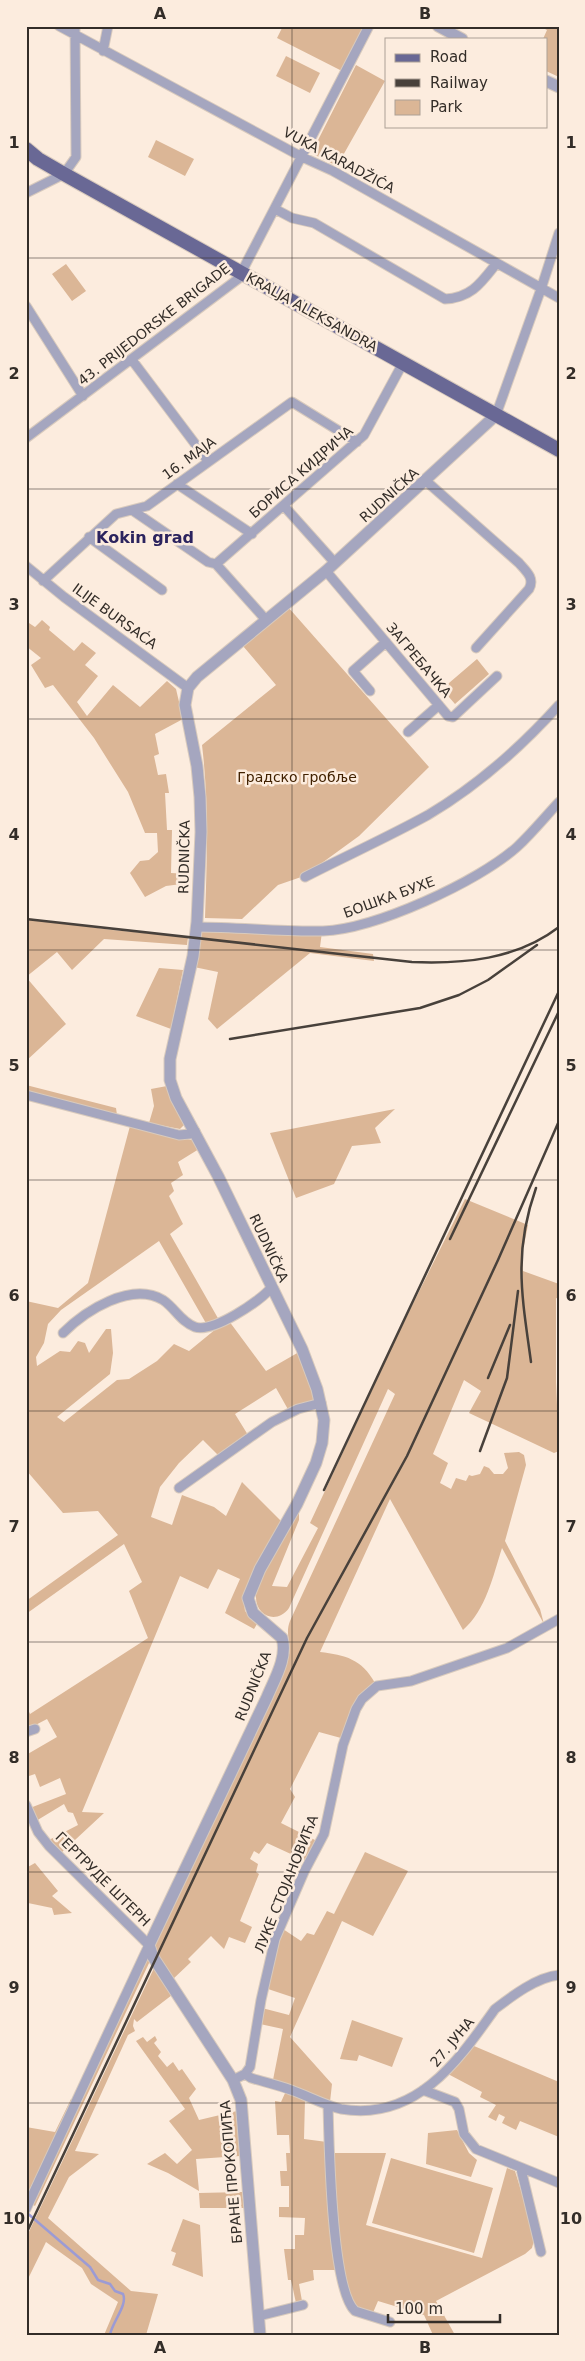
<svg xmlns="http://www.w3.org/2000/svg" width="585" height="2361" viewBox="0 0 585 2361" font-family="'DejaVu Sans',sans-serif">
  <rect width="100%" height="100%" fill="#fcecde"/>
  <path fill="#dbb696" d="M283,26H364L342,71L277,38Z
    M546,26H559V77L546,71V39H543L547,30L545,29Z
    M286,56L320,73L310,93L276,76Z
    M356,65L385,81L337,166L313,154V150Z
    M156,140L194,159L185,176L148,157Z
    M66,264L86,291L72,301L52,274Z
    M288,607L429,767L359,836L304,876L278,885L242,919L205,918C207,860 209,803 202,745L276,685L243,646Z
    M42,620L50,627L49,630L74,651L82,642L96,653L85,665L98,676L77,702L87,716L113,685L140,707L167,681L176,689L183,719L155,734L159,754L154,756L158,775L166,774L169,793H165L167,830H172L171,873L189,874V883L166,886L145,897L130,873L140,861L149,860L158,852L157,833H145L128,792L94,738L53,685L45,688L31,665L41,658L26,646V621L35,627Z
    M477,659L489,674L455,704L442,689Z
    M26,918L112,930L188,937L187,945L104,939L72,970L57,952L26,977L66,1024L26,1061Z
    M213,928L322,932L320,947L373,954L374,961L310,953L217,1029L208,1019L218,972L194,967L198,933Z
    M159,968L183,970L171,1029L136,1016Z
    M26,1085L116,1108L117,1115L26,1091Z
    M167,1086L170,1098L184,1125L180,1129L149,1123L154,1106L151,1089Z
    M395,1109L375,1128L381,1143L352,1146L334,1184L296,1198L270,1133Z
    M130,1126L196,1141L199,1149L178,1162L183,1175L171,1183L174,1191L169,1196L183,1224L170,1234L219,1320L207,1325L159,1241L61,1310L48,1324L44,1343L36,1357L37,1366L60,1351L70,1352L78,1341L85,1343L89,1353L106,1329H111L113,1353L110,1374L57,1417L64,1422L117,1380L129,1379L157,1361L174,1344L189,1351L222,1324L229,1321L266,1371L299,1352L318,1406L290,1413L276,1388L235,1414L248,1435L218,1455L203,1440L179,1463L160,1487L151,1517L172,1525L182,1495L214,1507L226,1516L242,1482L282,1522L244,1603L245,1611L257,1624L254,1629L225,1613L240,1579L218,1569L208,1589L180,1576L82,1812L104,1813L61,1853L47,1841L78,1825L73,1813L68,1812L64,1804L36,1821L30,1808L66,1794L60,1778L40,1787L35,1774L26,1777V1755L57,1737L47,1719L26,1730V1705L30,1714L148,1638L129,1591L142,1582L124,1544L26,1614V1601L118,1535L98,1511L63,1513L26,1470V1301L58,1308L88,1283Z
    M465,1199L528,1225L523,1250V1271L559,1284V1299L556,1298V1382L559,1451L554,1453L469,1413L481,1391L464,1380L433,1454L448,1463L440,1483L451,1489L456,1478L466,1481L469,1475L472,1476L480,1474L484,1466L489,1468L494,1474H503L508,1468L504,1453L519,1452L524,1455L526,1465L505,1541L540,1609L544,1624L502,1548C493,1576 486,1610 463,1630L390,1499L320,1652C345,1655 362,1659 375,1683L351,1710L341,1738L319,1732L290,1789L295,1797L281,1823L317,1841L306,1861L267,1843L259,1854L254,1851L250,1859L258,1864L256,1872L259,1874L240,1921L252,1927L245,1943L229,1937L224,1949L211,1936L188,1959L191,1962L172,1980L155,1954V1940L257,1727L289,1655C291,1643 285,1633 290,1621L395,1394L388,1389L289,1608C277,1625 255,1616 256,1596C256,1577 288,1526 299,1506V1520L272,1586L287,1587L318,1528L310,1523L400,1330Z
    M365,1852L408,1871L373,1936L342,1921L290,2037L332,2084L330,2102L273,2080L283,2029L260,2024L262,2008L289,2015L295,1998L265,1988L283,1929L301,1941L307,1933L314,1935L327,1911L334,1914Z
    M35,1863L58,1891L52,1896L72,1913L54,1915L52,1908L28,1903L26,1868Z
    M146,1957L150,1961L35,2206L32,2204Z
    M155,1966L172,1995L137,2022L134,2019L133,2026L135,2031L128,2035L75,2151L99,2154L69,2177L48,2218L131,2291L158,2294L146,2335H104L118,2302L91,2284L82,2268L46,2242L26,2283V2238Z
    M352,2020L403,2038L392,2067L359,2055L357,2061L340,2059Z
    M155,2036L157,2040L154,2043L161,2052L158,2056L167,2067L173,2062L179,2071L182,2069L196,2089L189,2098L199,2120L237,2111L240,2156L196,2159L199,2191L168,2173L147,2164L165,2153L177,2164L192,2150L169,2121L185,2109L136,2041L143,2037L147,2042Z
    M474,2046L559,2082V2137L520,2121L516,2130L502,2123L505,2117L499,2114L496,2121L488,2117L496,2105L480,2097L482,2092L448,2074Z
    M286,2091L305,2099L304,2139L327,2142L339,2270H313L314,2280L299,2284L302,2301L296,2303L291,2280H288L284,2249H295V2235H304L305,2218L279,2217V2207H289V2186H281L280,2171H287L286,2153H290L289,2135H277L275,2101L281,2102Z
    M71,2099L75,2101L26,2201V2127L55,2132Z
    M457,2130L469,2153L477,2160L471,2177L426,2164L428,2133Z
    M332,2153H386L366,2225L482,2258L507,2168L515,2171L535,2236L532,2248L525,2254L436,2301L455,2335H433L424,2315L378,2301L372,2315L353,2306C336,2257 336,2204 332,2153Z
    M391,2158L493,2188L474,2253L372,2223Z
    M242,2192L244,2208H200L199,2193Z
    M183,2219L200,2225L203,2277L172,2265L176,2253L171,2251Z"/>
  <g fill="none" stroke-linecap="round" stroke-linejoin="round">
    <path stroke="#9c9bd4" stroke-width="2.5" d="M26,2212L90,2267L98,2280L110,2284L115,2291L123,2294C128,2305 112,2322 110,2335"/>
    <g stroke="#d8cabd" stroke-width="11">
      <path id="minor" d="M59,26L302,157L333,171L559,298
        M103,51L108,26
        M26,193L64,174L76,157L75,26
        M275,209L292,218L314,223L445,299C471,298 481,283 496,264
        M26,306L83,396
        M132,360L208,461
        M496,415L541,289L559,233
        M26,438L238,279L369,26
        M426,481L519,563C526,571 535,578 529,589L476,648
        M177,484L252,534
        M284,506L335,563
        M132,510L208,562L216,564L266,620
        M89,537L162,590
        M216,564L364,435L403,363
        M26,566L64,597L188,688
        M326,571L448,716L453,717L497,676
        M43,581L116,514L147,506L292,402L357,442
        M370,691L353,671L386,642
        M408,732L439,705
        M305,877C346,856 388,837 428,815C477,786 521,747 559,705
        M197,927C239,927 281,932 323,931C375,929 478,882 517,847C532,833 545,817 559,802
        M26,1095L179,1135L190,1134L195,1131
        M63,1333C85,1311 131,1281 163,1300C175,1308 181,1322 195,1327C213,1333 260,1301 271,1288
        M179,1488L272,1422L298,1409L321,1403
        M26,1732L35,1729
        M26,1805L38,1832L49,1846L149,1945L26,2209
        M245,2074L251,2078C264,2082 278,2085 291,2090C308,2096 324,2105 341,2109C416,2122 458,2061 495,2009C512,1996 537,1977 559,1975
        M233,2080L245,2074L250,2067L261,2000L275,1939L304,1872L324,1834L343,1745L356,1709L362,1699L377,1686L411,1681L507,1648L559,1619
        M423,2090L455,2102L459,2109L464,2134L476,2149L559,2183
        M328,2105C329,2141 331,2289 355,2311L390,2322
        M521,2169L541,2252
        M259,2316L303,2305"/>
    </g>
    <g stroke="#d8cabd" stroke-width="13">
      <path id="tertiary" d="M438,26L462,39
        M546,81L559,87
        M260,2335L241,2100L233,2080L153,1957L149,1945L267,1697C274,1680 288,1657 282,1638L253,1613L248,1598L260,1569L297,1504L316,1463L322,1443L324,1420L317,1389L302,1349L218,1176L176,1098L170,1080V1059L193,956L197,922L201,832L200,797L197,766L185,705L188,688L197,677L326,571L496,415"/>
    </g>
    <g stroke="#d8cabd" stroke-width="16">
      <path id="primary" d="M26,149L38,159L64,174L559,450"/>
    </g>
    <use href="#minor" stroke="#a5a6bf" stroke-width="9"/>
    <use href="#tertiary" stroke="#a5a6bf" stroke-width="11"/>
    <use href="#primary" stroke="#696895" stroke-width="14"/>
    <path stroke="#48413b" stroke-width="2.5" d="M26,919L412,962C463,964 516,960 559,927
      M230,1039L420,1008L459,995L488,980L537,945
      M450,1239L559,1011
      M531,1362C522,1296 513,1253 536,1188
      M488,1378L510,1325
      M480,1451L507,1378L518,1291
      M324,1490L559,991
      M26,2234L307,1638L407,1456L498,1260L559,1121"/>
  </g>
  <path fill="none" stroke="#332d28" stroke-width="1" stroke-opacity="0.55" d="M292,26V2335M26,258H559M26,489H559M26,719H559M26,950H559M26,1180H559M26,1411H559M26,1642H559M26,1872H559M26,2103H559"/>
  <g text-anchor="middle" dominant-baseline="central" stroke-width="5" stroke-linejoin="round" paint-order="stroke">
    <g font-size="14" fill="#332d28" stroke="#fcecde">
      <text transform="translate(339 160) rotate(28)">VUKA KARADŽIĆA</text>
      <text transform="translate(312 312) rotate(29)">KRALJA ALEKSANDRA</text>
      <text transform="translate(154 324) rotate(-38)">43. PRIJEDORSKE BRIGADE</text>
      <text transform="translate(189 458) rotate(-36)">16. МАЈА</text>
      <text transform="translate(301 472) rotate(-41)">БОРИСА KИДРИЧА</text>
      <text transform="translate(389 495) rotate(-42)">RUDNIČKA</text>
      <text transform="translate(115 616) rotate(36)">ILIJE BURSAĆA</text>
      <text transform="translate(419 660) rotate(50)">ЗАГРЕБАЧКА</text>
      <text transform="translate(184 857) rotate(-89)">RUDNIČKA</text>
      <text transform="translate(389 897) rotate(-20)">БОШКА БУХЕ</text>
      <text transform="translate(269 1248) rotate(65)">RUDNIČKA</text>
      <text transform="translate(253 1686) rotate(-68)">RUDNIČKA</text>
      <text transform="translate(103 1879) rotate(45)">ГЕРТРУДЕ ШТЕРН</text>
      <text transform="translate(286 1884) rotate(-68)">ЛУКЕ СТОЈАНОВИЋА</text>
      <text transform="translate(452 2042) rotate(-50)">27. ЈУНА</text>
      <text transform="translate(231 2172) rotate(-95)">БРАНЕ ПРОКОПИЋА</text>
    </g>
    <g font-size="14" fill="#412100" stroke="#fcecde">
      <text x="297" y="777">Градско гробље</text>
    </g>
    <g font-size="16" font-weight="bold" fill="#2b235e" stroke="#fcecde">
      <text x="145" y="537">Kokin grad</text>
    </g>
  </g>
  <rect width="585" height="2361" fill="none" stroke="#fcecde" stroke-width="55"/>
  <rect x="385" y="38" width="162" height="90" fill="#fcecde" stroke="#aca095"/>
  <rect x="395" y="54" width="25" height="8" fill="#696895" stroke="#aca095"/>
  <text x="430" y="62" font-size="15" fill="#332d28">Road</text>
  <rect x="395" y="79" width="25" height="8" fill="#48413b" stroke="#aca095"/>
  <text x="430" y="88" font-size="15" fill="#332d28">Railway</text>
  <rect x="395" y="100" width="25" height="15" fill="#dbb696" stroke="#aca095"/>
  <text x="430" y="112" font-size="15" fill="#332d28">Park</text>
  <path d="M388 2314v8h112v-8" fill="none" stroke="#332d28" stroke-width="2.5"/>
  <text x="395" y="2314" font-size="15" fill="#332d28" stroke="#fcecde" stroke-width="4" paint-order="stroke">100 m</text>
  <rect x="28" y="28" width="530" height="2306" fill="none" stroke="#332d28" stroke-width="2"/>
  <g font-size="16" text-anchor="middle" font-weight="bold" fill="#332d28">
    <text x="160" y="19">A</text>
    <text x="425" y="19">B</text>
    <text x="14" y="148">1</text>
    <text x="571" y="148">1</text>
    <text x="14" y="379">2</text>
    <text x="571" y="379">2</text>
    <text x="14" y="610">3</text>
    <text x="571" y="610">3</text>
    <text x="14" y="840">4</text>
    <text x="571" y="840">4</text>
    <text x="14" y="1071">5</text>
    <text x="571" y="1071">5</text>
    <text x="14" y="1301">6</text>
    <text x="571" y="1301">6</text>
    <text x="14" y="1532">7</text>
    <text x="571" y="1532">7</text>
    <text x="14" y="1763">8</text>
    <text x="571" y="1763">8</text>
    <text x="14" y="1993">9</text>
    <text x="571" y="1993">9</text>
    <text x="14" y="2224">10</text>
    <text x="571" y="2224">10</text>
    <text x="160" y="2353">A</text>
    <text x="425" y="2353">B</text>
  </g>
</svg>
